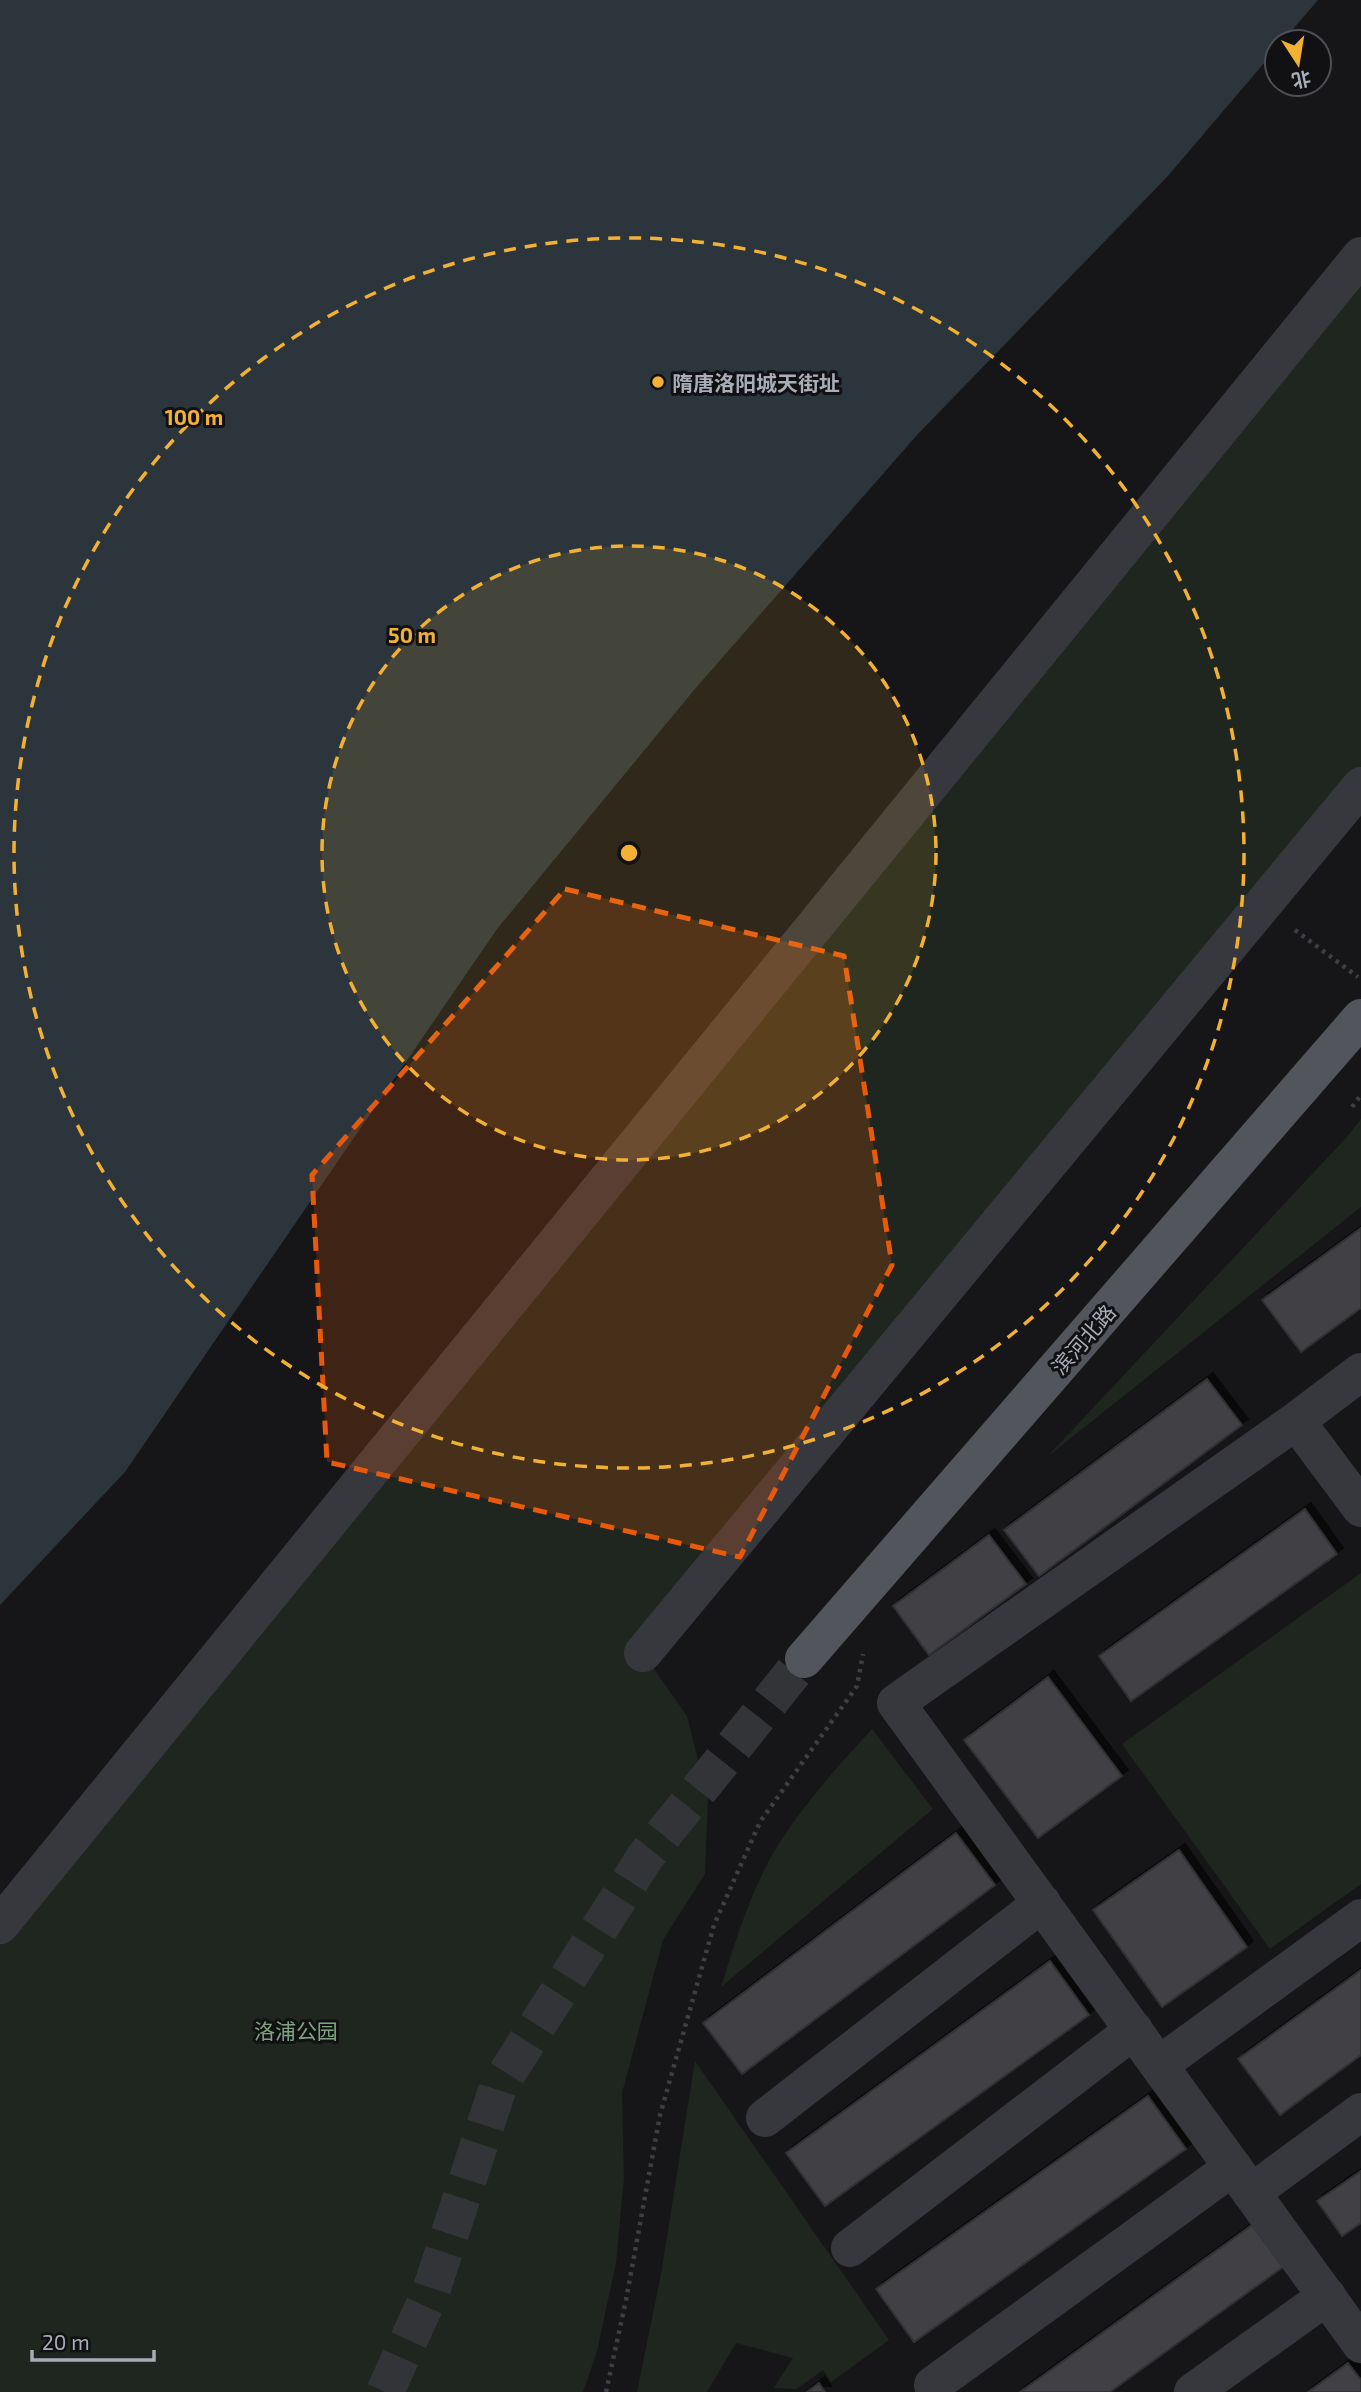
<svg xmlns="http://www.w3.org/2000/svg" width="1361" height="2392" viewBox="0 0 1361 2392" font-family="'Exo 2','Noto Sans SC',sans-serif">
  <defs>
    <filter id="shadow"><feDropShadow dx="6" dy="-6" stdDeviation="0" flood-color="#0009"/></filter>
  </defs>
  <rect width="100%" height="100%" fill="#161618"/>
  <path fill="#1e261f" d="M1361,256V786L643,1653L687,1716L708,1800L705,1874L663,1940L622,2093L624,2178L616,2263L597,2351L583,2392H0V1925Z
    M1361,1119V1207L1047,1457L1345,1139Z
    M1361,1573V1884L1270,1949L1122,1744Z
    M872,1729L933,1809L721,1987C736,1939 753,1884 780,1842C807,1800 839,1765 872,1729Z
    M695,2061L889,2340L831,2382L823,2370L797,2389L774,2388L793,2358L736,2343L707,2392H637L661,2274Z"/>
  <path fill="#2c353c" d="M0,0H1318L1282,42H1277V48L1167,177L917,435L694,690L497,929L125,1472L0,1605Z"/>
  <path fill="#404145" stroke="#303034" stroke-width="2" filter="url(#shadow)" d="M1361,1228V1308L1301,1352L1262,1300Z
    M1207,1379L1242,1425L1039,1576L1004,1530Z
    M1305,1509L1337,1554L1131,1701L1099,1656Z
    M989,1535L1026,1584L929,1655L893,1606Z
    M1048,1677L1122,1776L1038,1838L964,1740Z
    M956,1833L995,1885L742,2074L703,2023Z
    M1179,1850L1247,1947L1162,2007L1093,1910Z
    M1050,1961L1089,2015L825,2206L786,2153Z
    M1361,1970V2055L1280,2115L1238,2059Z
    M1148,2096L1186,2149L914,2342L876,2289Z
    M1361,2171V2223L1342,2236L1317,2201Z
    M1252,2225L1283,2267L1110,2392H1020Z
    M1348,2363L1361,2380V2392H1308Z
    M819,2383L825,2392H807Z"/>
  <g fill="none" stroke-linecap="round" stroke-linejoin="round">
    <path stroke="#333438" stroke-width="38" stroke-dasharray="38 19" stroke-linecap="butt" d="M385,2392L431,2291L498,2087L645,1857L804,1659"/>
    <path stroke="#3d3f44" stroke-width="4.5" stroke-dasharray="3.5 5" stroke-linecap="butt" d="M1295,930L1358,977
      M1352,1107L1361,1095
      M606,2392L626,2300L660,2115L714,1925L760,1822L857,1686L863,1654"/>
    <path stroke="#37383d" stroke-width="38" d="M1361,1372L1296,1421L896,1703L1361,2344
      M1296,1421L1361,1508
      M643,1653L1361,786
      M0,1925L1361,256
      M1159,2065L1361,1918
      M765,2118L1042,1903
      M1251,2193L1361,2112
      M850,2248L1134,2030
      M933,2385L1233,2167
      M1193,2392L1327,2296"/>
    <path stroke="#53555c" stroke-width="38" d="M804,1659L1361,1018"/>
  </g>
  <path fill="#e8590c" fill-opacity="0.2" stroke="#e8590c" stroke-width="5" stroke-dasharray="14 9" stroke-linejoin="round" d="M565,889L844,956L892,1265L740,1557L327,1462L312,1175Z"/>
  <circle cx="629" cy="853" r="307" fill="#f2b134" fill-opacity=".12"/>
  <g fill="none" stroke="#f2b134" stroke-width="3.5" stroke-dasharray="12 9">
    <circle cx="629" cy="853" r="307"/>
    <circle cx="629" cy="853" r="615"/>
  </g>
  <circle fill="#f2b134" stroke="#111113" stroke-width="2.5" cx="658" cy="382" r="7"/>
  <g text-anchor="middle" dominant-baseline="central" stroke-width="6" stroke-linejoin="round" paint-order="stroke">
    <g font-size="21" font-weight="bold" fill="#a8adb8" stroke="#111113" text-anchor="start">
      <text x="672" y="382">隋唐洛阳城天街址</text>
    </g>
    <g font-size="21" fill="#a8adb8" stroke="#111113">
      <text transform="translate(1083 1339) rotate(-49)">滨河北路</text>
    </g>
    <g font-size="21" fill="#7fa381" stroke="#111113">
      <text x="296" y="2030">洛浦公园</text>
    </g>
  </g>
  <circle cx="629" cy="853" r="10" fill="#f2b134" stroke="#111113" stroke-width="3.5"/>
  <g font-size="21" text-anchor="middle" font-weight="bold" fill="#f2b134" stroke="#111113" stroke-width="6" stroke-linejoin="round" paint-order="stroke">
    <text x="194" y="425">100 m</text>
    <text x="412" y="643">50 m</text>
  </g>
  <g transform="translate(1298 63) rotate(168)"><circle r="33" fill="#111113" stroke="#4d4f55" stroke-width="2"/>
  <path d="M0-5L12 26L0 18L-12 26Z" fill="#f2b134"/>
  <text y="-10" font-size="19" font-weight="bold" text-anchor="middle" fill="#a8adb8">北</text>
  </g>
  <path d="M32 2350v10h122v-10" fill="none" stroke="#a8adb8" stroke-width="3.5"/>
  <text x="42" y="2350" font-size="21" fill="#a8adb8" stroke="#111113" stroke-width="5" paint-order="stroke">20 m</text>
</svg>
